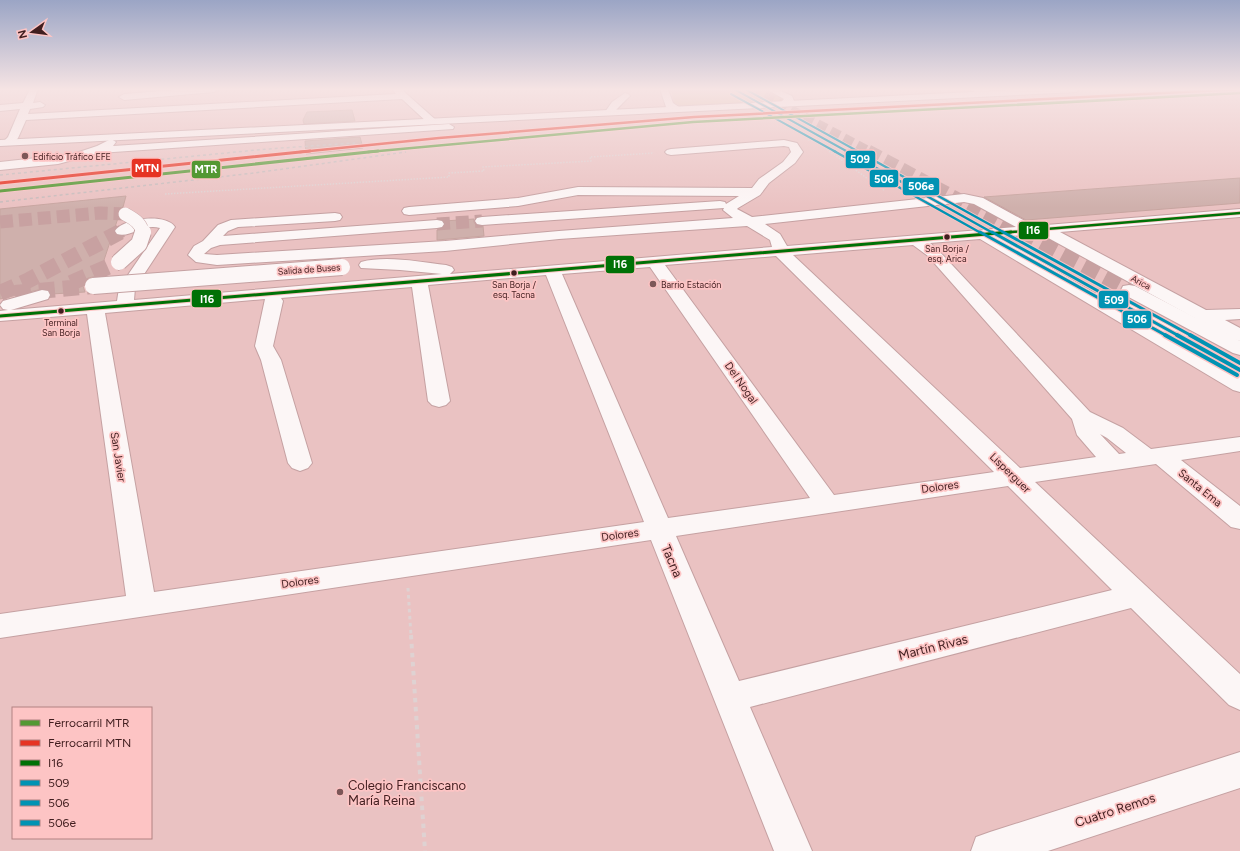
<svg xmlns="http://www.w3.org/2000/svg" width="1240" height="851" viewBox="0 0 1240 851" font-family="Figtree,sans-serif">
  <rect width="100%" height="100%" fill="#eac2c2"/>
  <path fill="#dab9a2" d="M671,89H767L786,98L781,102L683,107L674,103Z"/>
  <path fill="#cfb0ac" stroke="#c7a5a0" d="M352,110L355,121L304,124L303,120L307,112Z
    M360,137L363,148L306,154L305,141Z
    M1240,178V203L1026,220L984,197Z
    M126,196L123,207L118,210V218L100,272L98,276L88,278L84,281L83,286L85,292L51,294L48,290L42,289L0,299V209Z
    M474,219V222L476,225L483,226L484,236L437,240V230L443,228L445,225L444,221Z"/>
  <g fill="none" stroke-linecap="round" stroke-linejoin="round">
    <path stroke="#c8a1a1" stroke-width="13" stroke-dasharray="13 6" stroke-linecap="butt" d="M0,222L100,213L125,214
      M437,224L482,221
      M118,233L122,231"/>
    <path stroke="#c8a1a1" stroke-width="16" stroke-dasharray="16 8" stroke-linecap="butt" d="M71,283L119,262
      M0,293L27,281L120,232
      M15,293L93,286"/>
    <path stroke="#c8a1a1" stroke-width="10" stroke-dasharray="10 5" stroke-linecap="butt" d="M751,89L870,152"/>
    <path stroke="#c8a1a1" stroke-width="13" stroke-dasharray="13 6" stroke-linecap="butt" d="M868,151L1022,233"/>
    <path stroke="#c8a1a1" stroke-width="16" stroke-dasharray="16 8" stroke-linecap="butt" d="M1020,232L1129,290"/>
    <g stroke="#c5a1a2" stroke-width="2">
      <path id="minor" d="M30,89H38L33,103L40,102L45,105L43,107L30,109L28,114L396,94L392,89H401L437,121L436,123H428L402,99L26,120L18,138L12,145H4L2,143L8,137L20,109L0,111V105L23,103Z
        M189,89H218L214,92L124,100L119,97L124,94Z
        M660,89H668L673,103L682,109L680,111H674L666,107Z
        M766,89H776L792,96L794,101L789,104H783L781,102L784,99Z
        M971,89H983L993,91L995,93L990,96L972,91Z
        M625,93L628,94L630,96C624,102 618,107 613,114H607L605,112L612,102Z
        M449,124L454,127L453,129L99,153L58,164L0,170V162L73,154L97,146L111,139L116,142L113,146Z
        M784,140L797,143L803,152L795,163L769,183L760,195L738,208L737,209L752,217L964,194L983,198L1034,226L1240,209V217L1060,232L1206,310L1240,309V319L1225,320L1240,328V341L1233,339L1041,234L998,237L1240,377V392L1233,390L980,239L930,243L938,250L1090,412L1123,428L1151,449L1240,437V451L1181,460L1240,506V529L1231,527L1156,464L1035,482L1240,674V710L1229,705L1131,608L750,707L812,851H774L651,540L0,638V614L126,596L87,314L0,321V311L8,310L3,309L0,305L3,301L42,290L48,291L50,295L48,299L11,310L117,301L119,288L160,228C143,223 131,238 117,234L115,231C123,218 166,213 175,227L135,288L134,300L442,274L400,270L361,268L359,265L361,262C386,255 420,262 446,265L452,267L454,270L450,274L772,247L770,240L747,226L559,239L445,251L217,265L196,262L188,255L194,246L203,241L218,225L231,220L335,213L340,214L342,217L340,220L335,221L238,227L228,231L223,236L437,220L442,221L444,224L442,227L437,228L220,245L211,248L204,254L217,255L445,241L559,231L733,218L723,210L724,208L482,225L477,224L475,221L477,218L482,217L720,201L725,202L726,204L739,196L578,195L518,206L409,215L404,214L402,211L404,208L409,207L518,198L578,187L752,188L759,179L783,162L791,152L789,147L784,146L671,155L667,154L665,152L667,150L671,149ZM964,202L974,204L1016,227L787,246L780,234L765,224ZM913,245L928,256L1072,419L1077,435L1096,457L1020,468L793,255ZM776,256L994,472L834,495L665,265ZM650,267L810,498L668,518L562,274ZM546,275L644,522L154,592L105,313L265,299L255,346L261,360L288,463L292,468L300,471L308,468L312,463L281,360L273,346L283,301L281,298L412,287L428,401L432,405L439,407L446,405L450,401L428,285ZM1100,434L1107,438L1126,453L1119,454ZM1008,486L1112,590L739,681L676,536Z
        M1240,752V788L1048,851H971L976,837L990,832Z"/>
    </g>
    <g stroke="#c5a1a2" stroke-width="2">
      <path id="major" d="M1032,89H1080L1076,92L0,146V140Z
        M1129,285L1135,286L1240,341V355L1233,353L1123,294L1121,290L1123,286Z
        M1104,289L1110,290L1240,362V376L1233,374L1098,298L1096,294L1098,290Z"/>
    </g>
    <path stroke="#dfd2d2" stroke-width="1" stroke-dasharray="1.5 1.5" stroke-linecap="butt" d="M808,140L816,142L830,152"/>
    <path stroke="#dfd2d2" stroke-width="1.5" stroke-dasharray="1.5 1.5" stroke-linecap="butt" d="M829,151L885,191
      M165,194L449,177V173L484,171L483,167L591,161L590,157L654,153"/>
    <path stroke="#dfd2d2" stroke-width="3" stroke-dasharray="3.5 3.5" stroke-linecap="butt" d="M408,588L411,636"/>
    <path stroke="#dfd2d2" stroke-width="4" stroke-dasharray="4.5 4.5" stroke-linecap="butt" d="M411,635L425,851"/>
    <use href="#minor" fill="#fcf6f6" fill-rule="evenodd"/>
    <use href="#major" fill="#fcf6f6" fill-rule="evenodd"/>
    <path stroke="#c7bcbc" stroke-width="1.5" stroke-dasharray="3 3" stroke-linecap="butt" d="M0,175L267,149L355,143
      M0,202L254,173L406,152"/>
    <g stroke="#c5a1a2" stroke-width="14" stroke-linecap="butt">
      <path id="minor-bridge-far1" d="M125,214C134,219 141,223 143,233"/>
    </g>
    <g stroke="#c5a1a2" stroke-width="18" stroke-linecap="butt">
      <path id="minor-bridge" d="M119,262L139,244L143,232
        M93,286L342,267"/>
    </g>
    <use href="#minor-bridge-far1" stroke="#fcf6f6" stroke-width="13"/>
    <use href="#minor-bridge" stroke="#fcf6f6" stroke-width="16"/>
    <g stroke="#fdc4c4" stroke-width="4">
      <path id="bus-1-far1" d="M999,233L1240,213"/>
    </g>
    <g stroke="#fdc4c4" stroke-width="5">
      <path id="bus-1" d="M0,316L1011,232"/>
    </g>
    <g stroke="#fdc4c4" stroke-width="3.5">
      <path id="bus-2-far3" d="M734,89L848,152"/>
    </g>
    <g stroke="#fdc4c4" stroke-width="4">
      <path id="bus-2-far2" d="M846,151L993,233"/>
    </g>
    <g stroke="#fdc4c4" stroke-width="5">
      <path id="bus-2-far1" d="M992,232L1179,336"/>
    </g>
    <g stroke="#fdc4c4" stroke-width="7">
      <path id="bus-2" d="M1177,335L1240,370"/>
    </g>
    <g stroke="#fdc4c4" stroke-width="3.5">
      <path id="bus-3-far3" d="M731,94L836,152"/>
    </g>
    <g stroke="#fdc4c4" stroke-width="4">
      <path id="bus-3-far2" d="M834,151L981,233"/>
    </g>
    <g stroke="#fdc4c4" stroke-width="5">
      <path id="bus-3-far1" d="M980,232L1167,336"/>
    </g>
    <g stroke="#fdc4c4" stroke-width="7">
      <path id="bus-3" d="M1165,335L1237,375"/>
    </g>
    <g stroke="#fdc4c4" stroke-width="3.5">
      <path id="bus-4-far3" d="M745,89L859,152"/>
    </g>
    <g stroke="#fdc4c4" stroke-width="4">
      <path id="bus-4-far2" d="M857,151L1005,233"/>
    </g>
    <g stroke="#fdc4c4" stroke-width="5">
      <path id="bus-4-far1" d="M1003,232L1192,336"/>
    </g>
    <g stroke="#fdc4c4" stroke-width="7">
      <path id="bus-4" d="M1190,335L1240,363"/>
    </g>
    <use href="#bus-1-far1" stroke="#007106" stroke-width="2.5"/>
    <use href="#bus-1" stroke="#007106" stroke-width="3"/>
    <use href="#bus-2-far3" stroke="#0093b3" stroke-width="2"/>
    <use href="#bus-2-far2" stroke="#0093b3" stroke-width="2.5"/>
    <use href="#bus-2-far1" stroke="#0093b3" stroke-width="3"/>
    <use href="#bus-2" stroke="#0093b3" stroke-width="4"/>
    <use href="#bus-3-far3" stroke="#0093b3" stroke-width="2"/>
    <use href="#bus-3-far2" stroke="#0093b3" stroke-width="2.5"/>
    <use href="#bus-3-far1" stroke="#0093b3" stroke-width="3"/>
    <use href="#bus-3" stroke="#0093b3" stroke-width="4"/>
    <use href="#bus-4-far3" stroke="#0093b3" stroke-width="2"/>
    <use href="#bus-4-far2" stroke="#0093b3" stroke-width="2.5"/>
    <use href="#bus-4-far1" stroke="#0093b3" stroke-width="3"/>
    <use href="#bus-4" stroke="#0093b3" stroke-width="4"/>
    <g stroke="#fdc4c4" stroke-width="4">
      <path id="rail-1-far1" d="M368,152L693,122L1240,93"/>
    </g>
    <g stroke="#fdc4c4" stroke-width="4.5">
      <path id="rail-1" d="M0,191L378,151"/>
    </g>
    <g stroke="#fdc4c4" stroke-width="4">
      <path id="rail-2-far1" d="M300,152L439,138L694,117L1240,89"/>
    </g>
    <g stroke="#fdc4c4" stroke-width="4.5">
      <path id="rail-2" d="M0,183L310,151"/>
    </g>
    <use href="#rail-1-far1" stroke="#539832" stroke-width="2.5"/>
    <use href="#rail-1" stroke="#539832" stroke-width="3"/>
    <use href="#rail-2-far1" stroke="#e63323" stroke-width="2.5"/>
    <use href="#rail-2" stroke="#e63323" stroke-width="3"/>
  </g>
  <linearGradient id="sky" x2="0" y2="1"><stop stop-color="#9ba5c5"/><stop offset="0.43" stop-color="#f6e4e4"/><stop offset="1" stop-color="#f6e4e4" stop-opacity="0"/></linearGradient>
  <rect width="1240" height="208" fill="url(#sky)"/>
  <g fill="#7c5758" stroke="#fdc4c4" stroke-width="1.5">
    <circle cx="25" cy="156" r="4"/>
    <circle cx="653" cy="284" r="4"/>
    <circle cx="340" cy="792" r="4"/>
  </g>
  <g fill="#411e1f" stroke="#fdc4c4" stroke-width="1.5">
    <circle cx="947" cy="237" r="3.5"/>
    <circle cx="514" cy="273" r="3.5"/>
    <circle cx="61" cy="311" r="3.5"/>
  </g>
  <g text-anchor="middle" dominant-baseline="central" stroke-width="3.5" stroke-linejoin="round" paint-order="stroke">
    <g font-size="9" fill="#411e1f" stroke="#fdc4c4" text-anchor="start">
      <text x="33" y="156">Edificio Tráfico EFE</text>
      <text x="661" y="284">Barrio Estación</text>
    </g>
    <g font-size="9" fill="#411e1f" stroke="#fdc4c4">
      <text x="947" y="248">San Borja /<tspan x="947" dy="10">esq. Arica</tspan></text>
      <text x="514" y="284">San Borja /<tspan x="514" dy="10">esq. Tacna</tspan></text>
      <text x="61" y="322">Terminal<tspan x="61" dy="10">San Borja</tspan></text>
    </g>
    <g font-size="9" fill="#411e1f" stroke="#fdc4c4">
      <text transform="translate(309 269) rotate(-4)">Salida de Buses</text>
      <text transform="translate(1141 282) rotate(28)">Arica</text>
    </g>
    <g font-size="11" fill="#411e1f" stroke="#fdc4c4">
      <text transform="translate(741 383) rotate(55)">Del Nogal</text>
      <text transform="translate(118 457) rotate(81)">San Javier</text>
      <text transform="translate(1010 473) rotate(44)">Lisperguer</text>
      <text transform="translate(940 487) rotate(-8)">Dolores</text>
      <text transform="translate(1200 488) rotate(39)">Santa Ema</text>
      <text transform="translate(620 535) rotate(-8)">Dolores</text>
      <text transform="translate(300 582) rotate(-8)">Dolores</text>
    </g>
    <g font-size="13" fill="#411e1f" stroke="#fdc4c4">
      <text transform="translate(672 561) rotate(67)">Tacna</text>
      <text transform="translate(933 647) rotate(-14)">Martín Rivas</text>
      <text transform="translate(1115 810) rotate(-18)">Cuatro Remos</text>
    </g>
    <g font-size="13" fill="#411e1f" stroke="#fdc4c4" text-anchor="start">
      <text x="348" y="785">Colegio Franciscano<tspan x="348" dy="15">María Reina</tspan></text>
    </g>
  </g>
  <g stroke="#fdc4c4" stroke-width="1.5">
    <rect x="845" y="150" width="31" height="19" rx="4" fill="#0093b3"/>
    <rect x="131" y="158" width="31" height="20" rx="4" fill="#e63323"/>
    <rect x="191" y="160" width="30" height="19" rx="4" fill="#539832"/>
    <rect x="869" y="169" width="30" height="19" rx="4" fill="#0093b3"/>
    <rect x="902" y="177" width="38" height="19" rx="4" fill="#0093b3"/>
    <rect x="1018" y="221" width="31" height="19" rx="4" fill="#007106"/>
    <rect x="605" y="255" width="30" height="19" rx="4" fill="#007106"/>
    <rect x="191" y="289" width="31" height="19" rx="4" fill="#007106"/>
    <rect x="1098" y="290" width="31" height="19" rx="4" fill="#0093b3"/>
    <rect x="1122" y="310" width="30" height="19" rx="4" fill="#0093b3"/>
  </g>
  <g font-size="11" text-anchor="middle" font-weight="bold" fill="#fff">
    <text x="860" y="163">509</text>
    <text x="147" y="172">MTN</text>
    <text x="206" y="173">MTR</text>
    <text x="884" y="183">506</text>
    <text x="921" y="190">506e</text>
    <text x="1033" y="234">I16</text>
    <text x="620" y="268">I16</text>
    <text x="207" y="303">I16</text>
    <text x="1114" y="304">509</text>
    <text x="1137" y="323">506</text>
  </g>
  <rect x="12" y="707" width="140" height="132" fill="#fdc4c4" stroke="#b28282"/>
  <rect x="20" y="720" width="20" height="6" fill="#539832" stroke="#b28282"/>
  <text x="48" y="727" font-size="12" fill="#411e1f">Ferrocarril MTR</text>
  <rect x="20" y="740" width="20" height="6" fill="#e63323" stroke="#b28282"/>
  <text x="48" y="747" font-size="12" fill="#411e1f">Ferrocarril MTN</text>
  <rect x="20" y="760" width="20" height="6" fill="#007106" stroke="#b28282"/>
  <text x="48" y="767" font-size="12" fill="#411e1f">I16</text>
  <rect x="20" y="780" width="20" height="6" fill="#0093b3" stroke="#b28282"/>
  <text x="48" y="787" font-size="12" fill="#411e1f">509</text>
  <rect x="20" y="800" width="20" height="6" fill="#0093b3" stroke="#b28282"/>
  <text x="48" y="807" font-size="12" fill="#411e1f">506</text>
  <rect x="20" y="820" width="20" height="6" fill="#0093b3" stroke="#b28282"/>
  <text x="48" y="827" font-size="12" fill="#411e1f">506e</text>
  <g transform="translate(32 32) rotate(256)" stroke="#fdc4c4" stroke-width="3" paint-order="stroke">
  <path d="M0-3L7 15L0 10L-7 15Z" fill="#411e1f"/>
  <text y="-6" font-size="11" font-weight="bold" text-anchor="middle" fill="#411e1f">N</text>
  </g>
</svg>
